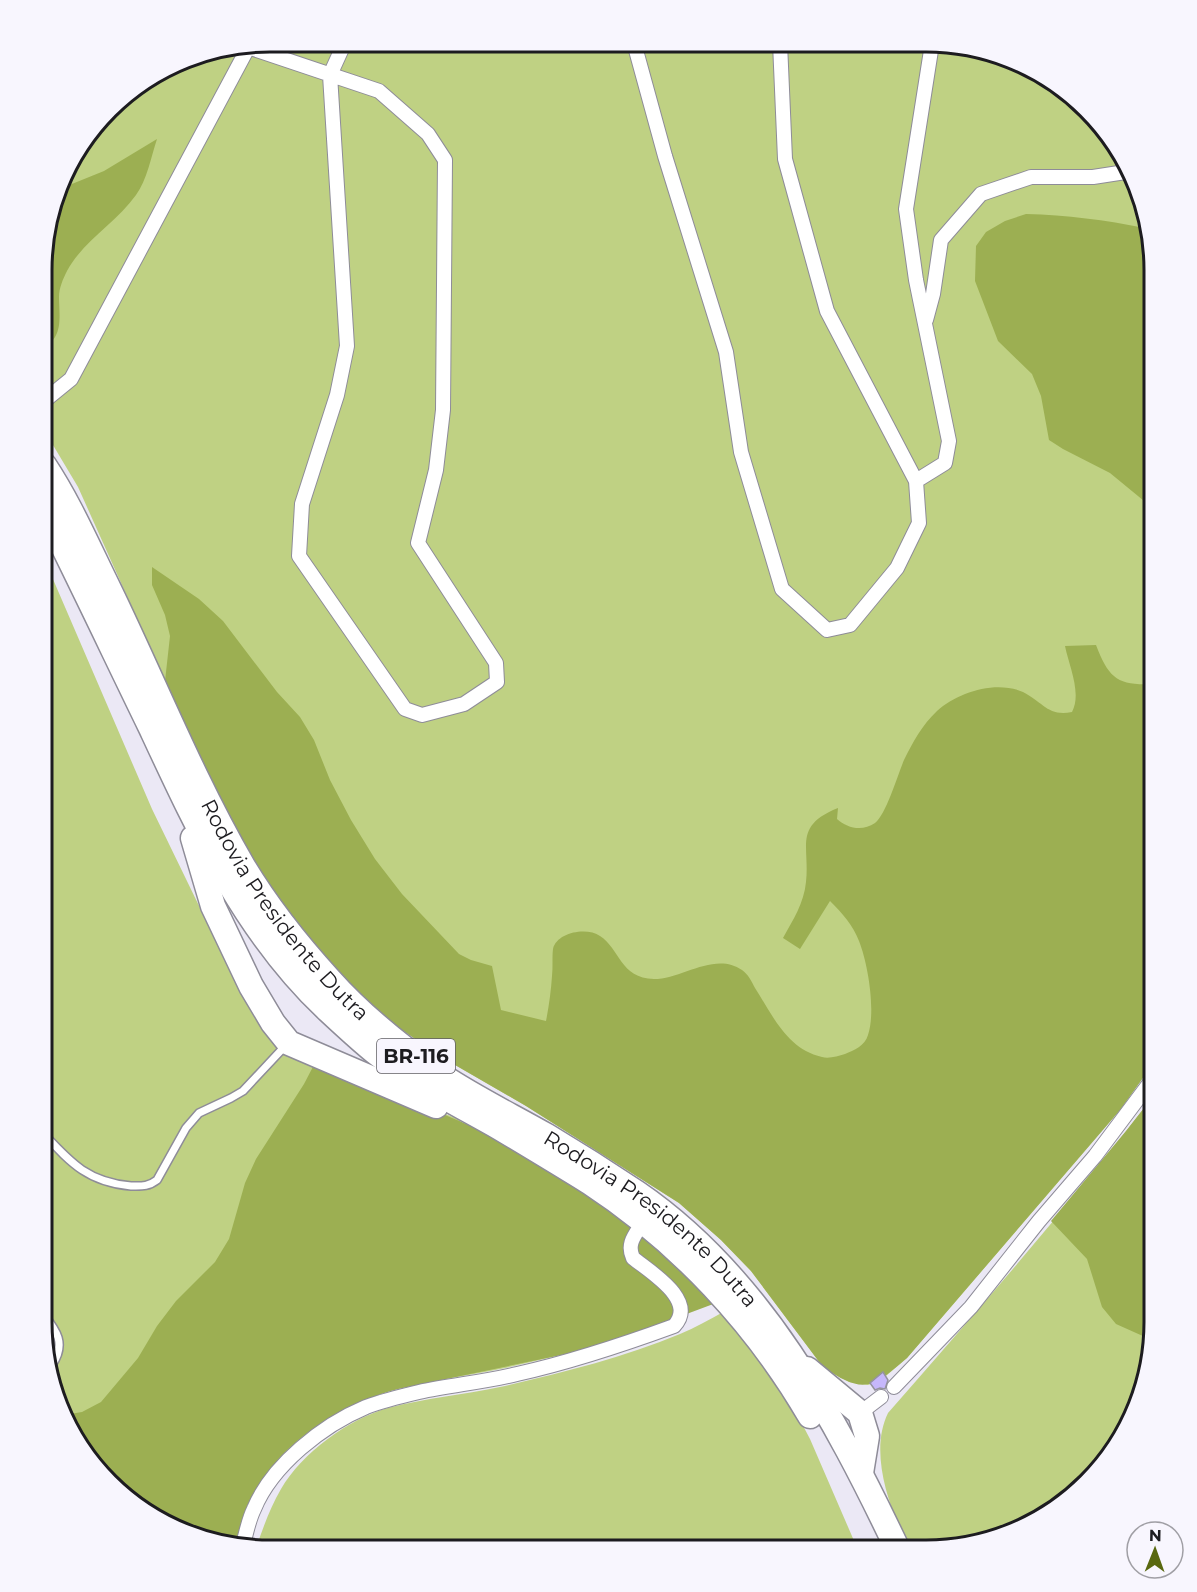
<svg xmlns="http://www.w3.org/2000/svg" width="1197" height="1592" viewBox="0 0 1197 1592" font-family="Montserrat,sans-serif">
  <rect width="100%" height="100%" fill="#ebe8f5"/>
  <path fill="#bfd183" d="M271,42L956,44L1013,59L1065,89L1131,169L1155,271V1061L1120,1110L907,1358L880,1381L868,1385L849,1382L823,1367L751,1271L721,1240L679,1203L526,1106L443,1058L174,701L78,487L44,430V241L73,157L120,99L197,54Z
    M43,556L152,809L219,947L259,1015L383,1089L458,1119L664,1322C613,1342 559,1356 505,1368C462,1377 417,1382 375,1395C330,1409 283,1449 258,1488L143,1511L99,1472L66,1423L42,1321Z
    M1155,1094L1154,1336L1143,1395L1117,1448L1077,1493L1028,1526L926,1550H909C891,1511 868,1454 888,1413C979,1309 1071,1204 1155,1094Z
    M725,1311L790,1401L810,1439L858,1550L256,1548C263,1528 270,1508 281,1489C302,1453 348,1419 388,1408C425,1398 463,1395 500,1387C561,1373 622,1358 680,1334C695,1328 710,1319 725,1311Z"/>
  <path fill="#9caf52" d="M157,139C151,157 147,180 136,195C116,223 83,241 67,271C63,279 59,288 59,297C59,314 64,338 44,346V241L62,188L104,171Z
    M1026,214C1067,215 1105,220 1145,228L1155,271V510L1110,473L1063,449L1049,440L1041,396L1032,374L998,341L975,281L976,246L986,232L1005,221Z
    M152,567L199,599L223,621L277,692L300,717L314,740L330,780L351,820L375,859L402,894L459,954L471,960L492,966L501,1010L546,1021C549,1006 551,991 552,976C553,967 552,957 553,949C557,932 587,927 600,936C620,949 620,978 654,979C682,979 715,951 742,970C748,974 752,982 755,988C773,1016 787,1049 822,1057C829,1059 838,1056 845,1054C854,1050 865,1046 868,1035C876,1011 868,964 859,941C853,925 842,913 830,901L800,949L783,938C793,920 804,903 806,882C810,846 793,826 838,808L837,819C847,828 862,832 875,823C886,815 898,774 904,760C913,742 922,725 937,711C958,692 996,680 1023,692C1043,702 1048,717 1072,712C1082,693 1069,666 1065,646L1096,645C1109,679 1118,686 1155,684V1061L1120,1110L907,1358C872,1388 864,1395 823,1367L751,1271L721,1240L679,1203L526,1106L443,1058L396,1026L352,990L319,957L234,834L165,681L170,636L165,615L152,585Z
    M43,902C52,916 54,931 43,944Z
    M316,1061L488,1133L625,1218L716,1303L625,1337L571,1353L398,1389C345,1403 288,1437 259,1485C249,1503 243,1526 236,1546L143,1511L99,1472L66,1423L64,1415L82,1412L101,1402L138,1358L157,1326L176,1301L215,1262L229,1239L245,1183L256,1159L304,1084Z
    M1155,1094L1154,1336V1341L1116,1324L1102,1307L1087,1259L1051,1221L1126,1131Z"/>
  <path fill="#c6b7fb" stroke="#95939e" stroke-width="1.5" d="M883,1372L888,1380L885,1389L880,1388L875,1390L870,1383Z"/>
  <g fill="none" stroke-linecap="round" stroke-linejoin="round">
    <g stroke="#8e8c98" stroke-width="10">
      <path id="service" d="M42,1132C70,1162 87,1182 131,1186C141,1186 148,1187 157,1180L186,1128L199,1113L231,1098L243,1091L287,1044
        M42,1312C56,1330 67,1343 52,1365"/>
    </g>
    <g stroke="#8e8c98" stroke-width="16">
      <path id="minor" d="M634,43L665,156L726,352L741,452L782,589L827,630L850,625L897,568L919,523L916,481L827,311L785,159L780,43
        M248,47L379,91L428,134L445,160L443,410L436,470L418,543L496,663L497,682L464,704L422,715L405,709L299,556L302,504L337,395L347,346L330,75L345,42
        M926,320L933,294L941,240L981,194L1031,177H1093L1132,171
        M44,401L71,379L249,46
        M916,481L945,463L949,441L916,280L906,209L932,44
        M894,1387L971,1307L1039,1221L1095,1156L1155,1076
        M860,1413L881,1397
        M242,1548C246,1535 248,1521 254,1509C272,1465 323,1425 366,1407C382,1401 402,1396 419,1392C451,1385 485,1382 517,1374C571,1362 622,1345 674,1326C698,1300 650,1272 633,1258C626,1243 636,1234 643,1222"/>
    </g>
    <g stroke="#8e8c98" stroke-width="27">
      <g id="motorway">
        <path id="s1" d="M44,465C70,504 89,549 110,591C154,682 192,778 243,866C267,906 297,944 329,979C361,1015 402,1048 442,1076C475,1098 512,1116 547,1136C577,1154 607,1173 637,1193C761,1278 835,1418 898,1550"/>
        <path d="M44,508C80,580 115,654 151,728C198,829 246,934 329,1011C344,1025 359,1039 375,1052C413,1082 458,1104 500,1128C530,1146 560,1164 589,1182C679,1241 756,1323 810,1416"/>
        <path d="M193,838L213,906L251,986L273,1023L289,1043L436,1106"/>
        <path d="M807,1369L860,1413L867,1436L861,1473"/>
      </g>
    </g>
    <use href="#service" stroke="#fff" stroke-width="7"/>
    <use href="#minor" stroke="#fff" stroke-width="14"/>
    <use href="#motorway" stroke="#fff" stroke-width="24"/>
  </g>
  <g text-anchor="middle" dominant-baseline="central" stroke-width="5" stroke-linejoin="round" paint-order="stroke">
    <rect fill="#f8f6fe" stroke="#5f5d63" stroke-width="1.5" x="377" y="1039" width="78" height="34" rx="4.5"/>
    <g font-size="20" font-weight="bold" fill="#1d1c20">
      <text x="416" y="1056">BR-116</text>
    </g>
    <g font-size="21" fill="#1d1c20" stroke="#f8f6fe">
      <text stroke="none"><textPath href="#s1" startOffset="508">Rodovia Presidente Dutra</textPath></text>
      <text stroke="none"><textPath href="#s1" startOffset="994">Rodovia Presidente Dutra</textPath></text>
    </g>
  </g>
  <path d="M0 0H1197V1592H0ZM270 52H926A218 218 0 0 1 1144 270V1322A218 218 0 0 1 926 1540H270A218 218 0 0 1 52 1322V270A218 218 0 0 1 270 52Z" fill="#f8f6fe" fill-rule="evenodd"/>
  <path fill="none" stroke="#1d1c20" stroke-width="3" d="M270 52H926A218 218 0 0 1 1144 270V1322A218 218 0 0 1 926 1540H270A218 218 0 0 1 52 1322V270A218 218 0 0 1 270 52Z"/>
  <g transform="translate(1155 1550) rotate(1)"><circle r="28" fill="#f8f6fe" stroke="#a09fa5" stroke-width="1.5"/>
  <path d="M0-4.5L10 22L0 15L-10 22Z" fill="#596810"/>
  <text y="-9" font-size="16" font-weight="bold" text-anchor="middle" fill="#1d1c20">N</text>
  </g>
</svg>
